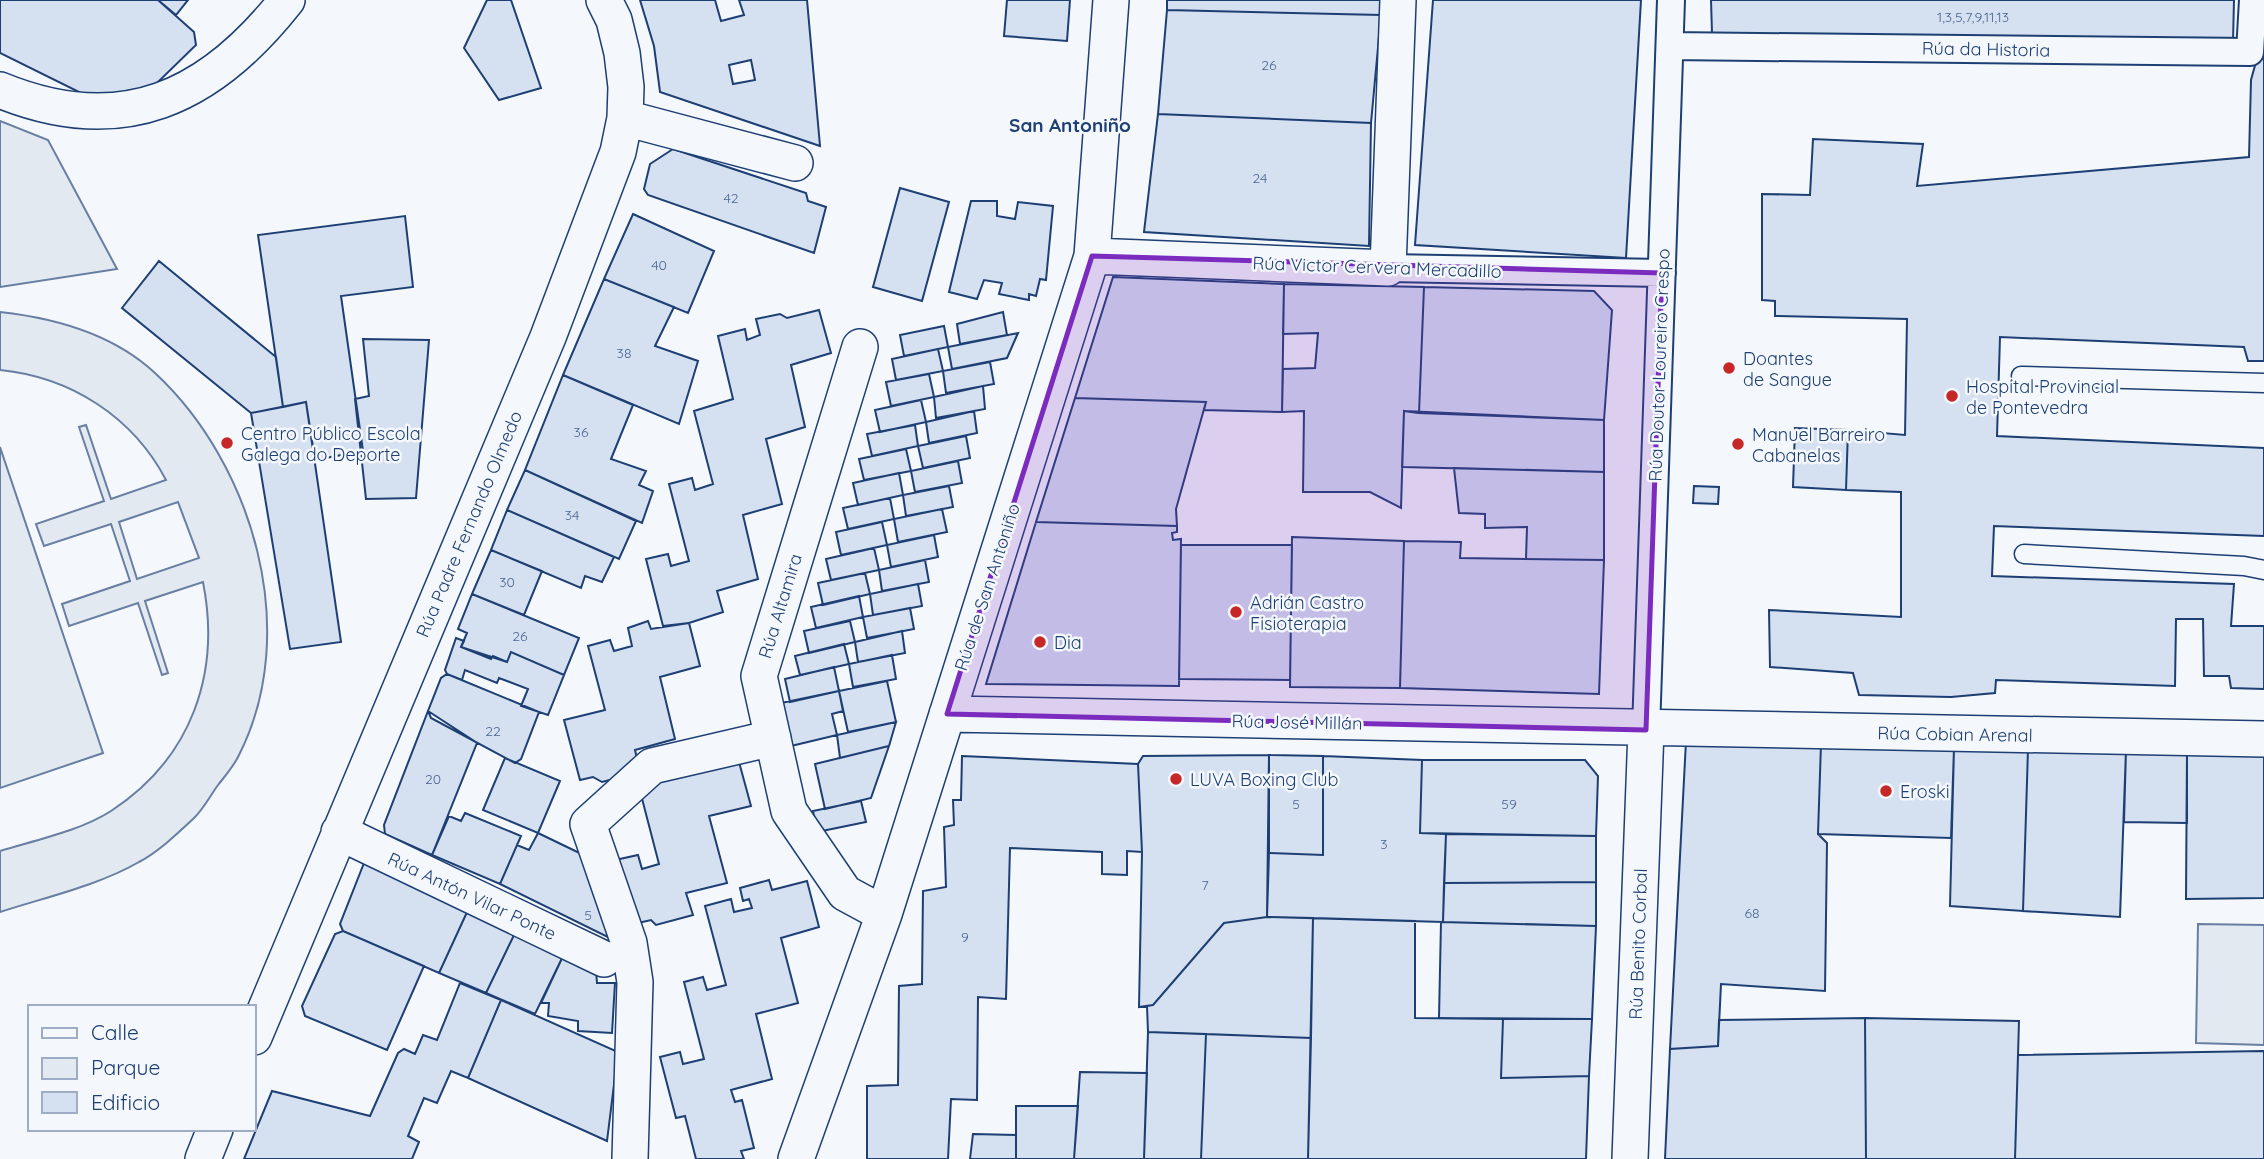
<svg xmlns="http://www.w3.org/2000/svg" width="2264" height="1159" viewBox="0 0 2264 1159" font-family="Quicksand,sans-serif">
  <rect width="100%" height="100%" fill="#f4f7fb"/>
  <path fill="#e3e9f0" stroke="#687fa3" stroke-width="2" fill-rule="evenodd" d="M0,121L48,140L117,269L0,287Z
    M0,312C55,318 113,334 155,373C253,464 302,631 239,755C234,766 225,776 218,785C210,796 203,810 193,819C177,834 158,852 139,862C97,886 46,897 0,912V851C36,840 80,831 111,811C192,758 221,673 203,582L145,601L168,673L162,675L138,603L69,626L62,604L130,581L111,524L44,546L36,524L104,501L79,427L86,425L111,499L166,480C133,417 71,377 0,370ZM178,502L199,558L137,579L119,522Z
    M0,447L103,753L0,788Z
    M2198,924L2264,925V1045L2196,1043Z"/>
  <path fill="#d5e0f0" stroke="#1d3f73" stroke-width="2" fill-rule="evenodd" d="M0,0H158L194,32L196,45L157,83L137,94L89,97L0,53Z
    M158,0H188L176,15Z
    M487,0H511L541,88L499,100L464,48Z
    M640,0H715L721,21L744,15L739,0H807L820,146L660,92L654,46ZM751,60L755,80L733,84L729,65Z
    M1007,0H1070L1067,41L1004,36Z
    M1167,0H1381V15L1167,10Z
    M1433,0H1641L1626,258L1415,245Z
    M1711,0H2234L2233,42L1712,33Z
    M1167,10L1381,15L1371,123L1158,114Z
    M2264,33V361H2248L2244,347L2000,337L1997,436L2264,448V536L1994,526L1992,576L2234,584L2231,626H2264V689L2231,688L2229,676H2204L2203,619H2176L2175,686L1996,680L1995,693L1951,697L1859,695L1853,673L1770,667L1769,610L1901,617V492L1846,490L1848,430L1905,435L1907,319L1775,316V301L1762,300V194L1810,195L1813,139L1923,144L1917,186L2249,157L2251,80Z
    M1158,114L1371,123L1369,246L1144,232Z
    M673,149L806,193L808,201L826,207L814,253L648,195L644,189L650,164Z
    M900,188L949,202L922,301L873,287Z
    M971,201H997V216L1015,219L1018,202L1053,206L1046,280L1040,279L1036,296L1029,294V300L999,294L1002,283L984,280L977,299L949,292Z
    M633,214L714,251L688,313L604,279Z
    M405,216L413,287L341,296L363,451L315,460L306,402L283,407L258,235Z
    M159,261L276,357L283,407L251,413L122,308Z
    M1113,277L1284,284L1282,412L1204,410L1206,402L1075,398Z
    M604,279L674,307L655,346L698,361L679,424L563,375Z
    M1284,284L1424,287L1419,413L1404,411L1401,508L1370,492H1303L1304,411L1282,412L1283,369L1315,368L1318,333L1283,334Z
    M1424,287L1594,291L1612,310L1604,420L1419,413Z
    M819,310L831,353L791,365L805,427L766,439L782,504L743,515L758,579L717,591L723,612L689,623L663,626L646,559L668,554L671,566L689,561L669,484L692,478L695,490L713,484L694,411L733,399L718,336L745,329L747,340L760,335L756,319L780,314L787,318Z
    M1003,312L1007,335L960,344L957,324Z
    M944,326L948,347L904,356L900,335Z
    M1018,333L1007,358L952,369L948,347Z
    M363,339L429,340L416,498L366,499L355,399L369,396Z
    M938,349L943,371L896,380L892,359Z
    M990,362L994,384L946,393L943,371Z
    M929,374L934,397L891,406L886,382Z
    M563,375L633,405L611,459L646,471L639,485L653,491L642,523L525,470Z
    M983,386L985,409L936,418L934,397Z
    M1075,398L1206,402L1176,509L1177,526L1036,522Z
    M921,400L926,422L880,432L875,410Z
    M306,402L341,642L290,649L251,413Z
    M974,411L977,433L929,443L926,422Z
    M1404,411L1604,420V472L1402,467Z
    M915,425L918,446L872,456L867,434Z
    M1795,428L1848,430L1846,490L1793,487Z
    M966,436L970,458L923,468L918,446Z
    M906,449L911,471L864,480L859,459Z
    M958,461L962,483L915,492L911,471Z
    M1454,468L1604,472V560L1526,559L1527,527L1485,528V514L1459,513Z
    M525,470L636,521L619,559L507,510Z
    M899,473L903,495L858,505L853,483Z
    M949,486L953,507L906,516L903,495Z
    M1694,486L1719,487L1718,504L1693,503Z
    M890,498L894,519L848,529L843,508Z
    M942,509L947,532L898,542L894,519Z
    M507,510L614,557L602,582L585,576L581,588L491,550Z
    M882,522L887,545L841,555L836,532Z
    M1036,522L1177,526V532L1172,533L1173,540L1181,539L1179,686L986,684Z
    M934,535L938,557L891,567L887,545Z
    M1292,537L1404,541L1400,688L1290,687Z
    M1404,541L1461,542L1460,558L1604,560L1599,694L1400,688Z
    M1181,545H1292L1290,680L1179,679Z
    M874,548L879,570L831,580L826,559Z
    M491,550L542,571L524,615L472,594Z
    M925,560L929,582L882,591L879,570Z
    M865,573L870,594L823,605L818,583Z
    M918,584L922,606L873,615L870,594Z
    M472,594L579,638L564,675L511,652L507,662L461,647L467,633L458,629Z
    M859,596L863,617L816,628L811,607Z
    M910,608L914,629L867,638L863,617Z
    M648,621L651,629L689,623L700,666L660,677L675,739L635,750L640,772L602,782L593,777L580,780L564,720L605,710L588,646L610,640L614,651L632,646L628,628Z
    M850,621L855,642L809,653L804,631Z
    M902,631L905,653L858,662L855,642Z
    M456,638L464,641L461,647L491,659L493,656L507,662L511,652L564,675L548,715L521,706L528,689L499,678L497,683L465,670L462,680L447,674L445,670Z
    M844,644L849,664L800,675L795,656Z
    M892,655L896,679L853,687L849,664Z
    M834,667L839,691L790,702L785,679Z
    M447,674L539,712L521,759L515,763L431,718L428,711L441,678Z
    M887,681L896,722L848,732L839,691Z
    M839,691L843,711L832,714L837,735L791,746L781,703Z
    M428,711L477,743L432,855L385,834L384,825Z
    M896,722L889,746L840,758L837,735Z
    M1686,741L1821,744L1818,834L1827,843L1825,991L1721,984L1718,1046L1670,1049Z
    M1821,744L1954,748L1951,838L1818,834Z
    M889,746L871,798L825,809L815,764Z
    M1954,748L2028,749L2023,911L1950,906Z
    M2028,749L2126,750L2120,917L2023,911Z
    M2126,750L2187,751V823L2124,822Z
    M2187,751L2264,752V898L2186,899Z
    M1269,755L1323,756V855L1269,853Z
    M1269,755L1267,917L1224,923L1153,1005L1139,1007L1142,852L1138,764L1143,756Z
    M962,756L1138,764L1142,852L1127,851V875L1102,874V852L1010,848L1006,999L978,997L977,1100L951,1099L948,1159H867V1086L898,1085L899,986L922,984L923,891L946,887L944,827L954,825L953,800H961Z
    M1323,756L1422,760L1420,833L1446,834L1443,922L1267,917L1269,853L1323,855Z
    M505,758L560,781L538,833L483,810Z
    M1422,760H1585L1598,776L1596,836L1420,833Z
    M739,762L751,806L709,816L727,883L686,893L693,915L656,925L651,920L629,925L606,862L638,855L642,869L659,864L639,787Z
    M861,801L866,822L817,832L813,811Z
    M465,813L521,836L500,884L432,855L449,816L461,821Z
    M538,833L592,859L624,945L500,884L517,845L529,850Z
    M1446,834L1596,836V882L1444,883Z
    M364,863L468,910L439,973L343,931L340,924Z
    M769,880L772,890L807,881L819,927L781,938L798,1003L756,1014L772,1079L731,1090L735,1102L742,1100L754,1148L741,1151L744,1159H696L685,1116L676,1118L660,1057L680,1052L683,1064L704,1059L684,982L703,977L707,990L726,985L705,906L731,899L734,912L752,908L749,899L743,901L740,888Z
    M1596,882V926L1443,922L1444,883Z
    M468,910L516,931L486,993L439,973Z
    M1267,917L1313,918L1311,1038L1148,1032L1147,1006L1153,1005L1224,923Z
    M1313,918L1415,921V1018L1503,1019L1501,1078L1589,1076L1586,1159H1308Z
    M1441,922L1596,926L1592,1019L1439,1018Z
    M343,931L424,966L387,1050L305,1016L302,1006L335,934Z
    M516,931L564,954L535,1014L486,993Z
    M564,954L596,969L597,983H615L612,1033L578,1031V1021L548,1016L549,1003H541Z
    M460,983L501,1000L468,1078L451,1071L437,1103L424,1098L408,1136L419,1142L412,1159H244L272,1091L370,1116L398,1053L404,1049L415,1054L423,1035L437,1040Z
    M501,1000L618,1052L607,1141L468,1078Z
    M1865,1018L1866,1159H1665L1670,1049L1718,1046L1719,1020Z
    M1865,1018L2019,1021L2015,1159H1866Z
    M1503,1019H1592L1589,1076L1501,1078Z
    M1148,1032L1206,1034L1201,1159H1144Z
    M1206,1034L1311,1038L1308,1159H1201Z
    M2264,1051V1159H2015L2018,1055Z
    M1080,1072L1147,1073L1144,1159H1074Z
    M1016,1106H1078L1074,1159H1016Z
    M973,1134L1016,1135V1159H970Z"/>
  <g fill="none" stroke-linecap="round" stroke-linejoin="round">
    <g stroke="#1d3f73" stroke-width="21">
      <path id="service" d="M2021,376L2264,383
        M2024,554L2244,566L2264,570"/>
    </g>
    <g stroke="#1d3f73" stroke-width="30">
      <path id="pedestrian" d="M1670,46L2250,52L2253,0
        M1388,268L1662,273
        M1646,730L1671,0"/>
    </g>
    <g stroke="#1d3f73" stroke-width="38">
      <path id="minor" d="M0,90C122,140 210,98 287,0
        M625,118L795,163
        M1092,256L1388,268L1398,0
        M860,347L759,676L789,811L845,893L884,914
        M947,714L2264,739
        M339,832L604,959
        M254,1037L548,337L618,152L625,118L626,87L622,53L614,20L604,0
        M203,1159L215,1129
        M630,1159L635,982L629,943L588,824L652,766L773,738
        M796,1159L884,914L1092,256L1111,0
        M1630,1159L1646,730"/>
    </g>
    <use href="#service" stroke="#f4f7fb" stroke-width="18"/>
    <use href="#pedestrian" stroke="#f4f7fb" stroke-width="26"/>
    <use href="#minor" stroke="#f4f7fb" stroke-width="35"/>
  </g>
  <path fill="#7b2cbf" fill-opacity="0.2" stroke="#7b2cbf" stroke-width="5" stroke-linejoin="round" d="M1092,256L1662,273L1646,730L947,714Z"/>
  <g fill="#c62828" stroke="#f4f7fb" stroke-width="2.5">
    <circle cx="1729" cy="368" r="7"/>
    <circle cx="1952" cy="396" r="7"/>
    <circle cx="227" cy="443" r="7"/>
    <circle cx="1738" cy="444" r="7"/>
    <circle cx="1236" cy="612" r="7"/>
    <circle cx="1040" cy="642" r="7"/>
    <circle cx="1176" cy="779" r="7"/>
    <circle cx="1886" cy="791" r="7"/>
  </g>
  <g text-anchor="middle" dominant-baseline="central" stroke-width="5" stroke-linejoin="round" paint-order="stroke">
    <g font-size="14" fill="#4b6792">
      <text x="1973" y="17">1,3,5,7,9,11,13</text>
      <text x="1269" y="65">26</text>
      <text x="1260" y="178">24</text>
      <text x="731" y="198">42</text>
      <text x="659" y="265">40</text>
      <text x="624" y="353">38</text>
      <text x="581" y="432">36</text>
      <text x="572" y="515">34</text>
      <text x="507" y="582">30</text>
      <text x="520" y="636">26</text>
      <text x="493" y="731">22</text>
      <text x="433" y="779">20</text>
      <text x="1296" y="804">5</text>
      <text x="1509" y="804">59</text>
      <text x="1384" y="844">3</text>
      <text x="1205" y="885">7</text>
      <text x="1752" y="913">68</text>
      <text x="588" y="915">5</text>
      <text x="965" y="937">9</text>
    </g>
    <g font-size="18" fill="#1d3f73" stroke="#f4f7fb">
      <text transform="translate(1986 49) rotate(1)">Rúa da Historia</text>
      <text transform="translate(1377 267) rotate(2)">Rúa Victor Cervera Mercadillo</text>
      <text transform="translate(1659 365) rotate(-88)">Rúa Doutor Loureiro Crespo</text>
      <text transform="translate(469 524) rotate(-67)">Rúa Padre Fernando Olmedo</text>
      <text transform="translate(987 587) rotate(-72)">Rúa de San Antoniño</text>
      <text transform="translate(780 606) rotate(-73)">Rúa Altamira</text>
      <text transform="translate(1297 722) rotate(1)">Rúa José Millán</text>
      <text transform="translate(1955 734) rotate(1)">Rúa Cobian Arenal</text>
      <text transform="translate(472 896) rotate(25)">Rúa Antón Vilar Ponte</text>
      <text transform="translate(1638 944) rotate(-88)">Rúa Benito Corbal</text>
    </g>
    <g font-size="18" fill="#1d3f73" stroke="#f4f7fb" text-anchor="start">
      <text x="1743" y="358">Doantes<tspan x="1743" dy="21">de Sangue</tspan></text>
      <text x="1966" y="386">Hospital Provincial<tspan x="1966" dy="21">de Pontevedra</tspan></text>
      <text x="241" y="433">Centro Público Escola<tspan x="241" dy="21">Galega do Deporte</tspan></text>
      <text x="1752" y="434">Manuel Barreiro<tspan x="1752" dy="21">Cabanelas</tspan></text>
      <text x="1250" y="602">Adrián Castro<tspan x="1250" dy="21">Fisioterapia</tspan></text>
      <text x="1054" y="642">Dia</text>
      <text x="1190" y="779">LUVA Boxing Club</text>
      <text x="1900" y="791">Eroski</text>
    </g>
    <g font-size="19" font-weight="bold" fill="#1d3f73" stroke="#f4f7fb">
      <text x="1070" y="125">San Antoniño</text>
    </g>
  </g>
  <rect x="28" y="1005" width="228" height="126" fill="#f4f7fb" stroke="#9eadc5" stroke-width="2"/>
  <rect x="42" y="1028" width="35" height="10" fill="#f4f7fb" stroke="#9eadc5" stroke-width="2"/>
  <text x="91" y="1040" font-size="21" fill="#1d3f73">Calle</text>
  <rect x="42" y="1058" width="35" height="21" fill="#e3e9f0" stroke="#9eadc5" stroke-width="2"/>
  <text x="91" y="1075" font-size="21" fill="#1d3f73">Parque</text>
  <rect x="42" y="1092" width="35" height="21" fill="#d5e0f0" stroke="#9eadc5" stroke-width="2"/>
  <text x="91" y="1110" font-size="21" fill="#1d3f73">Edificio</text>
</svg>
